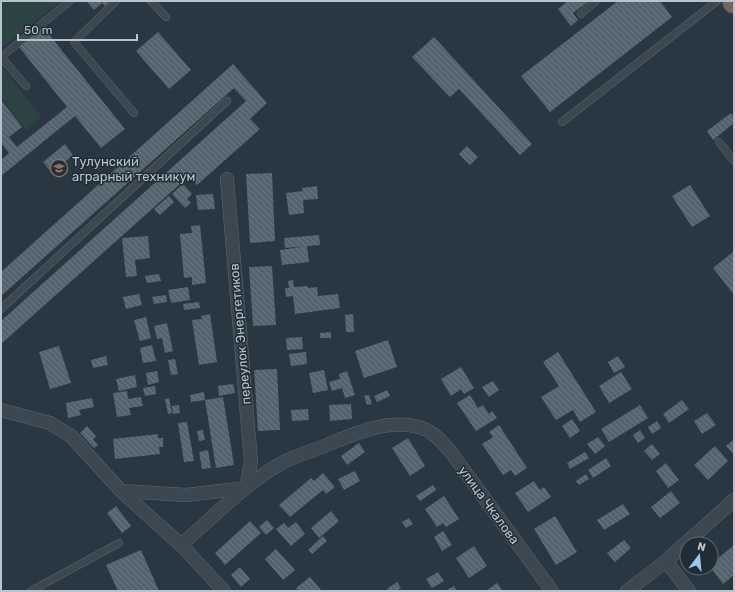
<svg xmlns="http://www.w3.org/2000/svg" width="735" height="592" viewBox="0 0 735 592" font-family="Rubik,sans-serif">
  <defs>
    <pattern id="building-back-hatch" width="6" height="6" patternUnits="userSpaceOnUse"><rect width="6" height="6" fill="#53646e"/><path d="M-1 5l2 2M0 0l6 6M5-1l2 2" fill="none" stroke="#6a7981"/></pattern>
  </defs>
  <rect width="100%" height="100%" fill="#283741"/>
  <path fill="#2b4442" d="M1,1H62L3,47L1,44Z
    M1,66L42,117L26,130L1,98Z"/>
  <path fill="url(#building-back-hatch)" d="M86,1H110L105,6L102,3L94,10Z
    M568,1H589L573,13L578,20L571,26L558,9Z
    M618,1H660L672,17L550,112L521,76Z
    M43,27L125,129L101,148L75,116L1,176V160L9,153L1,143V100L22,127L9,137L17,147L67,107L19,47Z
    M158,32L191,70L169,89L136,51Z
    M434,37L532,144L520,155L459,89L450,97L412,57Z
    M233,64L267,103L250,119L260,129L197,185L189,176L1,344V321L246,101L234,88L1,296V272Z
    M731,113L734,117V123L713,140L707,131Z
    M65,144L73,155L52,173L43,162Z
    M467,146L478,157L470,165L459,154Z
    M272,173L275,241L250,243L246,174Z
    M183,184L192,194L187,199L191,203L185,208L172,194Z
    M690,185L710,216L692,227L672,196Z
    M317,186L318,199L303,200L304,213L289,215L286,193L303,191L302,188Z
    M213,194L215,209L198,210L196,195Z
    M169,196L174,202L160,215L154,209Z
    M200,225L206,283L192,285V277L184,278L180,234L192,233L191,226Z
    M319,235L320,245L285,248L284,238Z
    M148,236L150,258L135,260L137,276L126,277L122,238Z
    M307,246L309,262L282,265L280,250Z
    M733,252L734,254V295L713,268Z
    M272,266L276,325L253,326L249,267Z
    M159,274L161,281L147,283L145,276Z
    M293,280L294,287L308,286V288L317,287L318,296L338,294L340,308L295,314L293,296L286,297L285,288H289L288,281Z
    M188,287L190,300L171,303L168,290Z
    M139,294L142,305L126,309L123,297Z
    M166,295L167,302L154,304L152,297Z
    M199,302L200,308L184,310L183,304Z
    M210,314L217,362L199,365L192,320L202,319L201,316Z
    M353,314L354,332H346L345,315Z
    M146,317L151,338L140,341L134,320Z
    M167,323L173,351L165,353L162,338L157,339L154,326Z
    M331,332V338H320V333Z
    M302,337L303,349L287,350L286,338Z
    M388,340L397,367L364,378L355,351Z
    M152,345L156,361L143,363L140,348Z
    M59,346L71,383L50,389L39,352Z
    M306,352L307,364L291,366L289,354Z
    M558,352L596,412L580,422L573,410L556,420L541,397L559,386L543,362Z
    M106,356L108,365L93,368L91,360Z
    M618,356L625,367L614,373L608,362Z
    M175,359L178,374L171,375L168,360Z
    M461,367L474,388L464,394L461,389L451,396L441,379Z
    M277,369L280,430L258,431L254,370Z
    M324,370L328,390L313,393L309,373Z
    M157,371L159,382L148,385L146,373Z
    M347,371L355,395L345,398L342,388L332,391L329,382L340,379L339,374Z
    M621,372L632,389L609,403L599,386Z
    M135,375L137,387L119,391L116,379Z
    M493,381L499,390L489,397L482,387Z
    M233,384L235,393L219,396L218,386Z
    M155,386L156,394L145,396L143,388Z
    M387,390L390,396L377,402L374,396Z
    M127,391L128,399L141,397L143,406L129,408L131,415L117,417L113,393Z
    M204,392L205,400L191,402L190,395Z
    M369,395L372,404L367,405L364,396Z
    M470,395L478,408L483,405L489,414L492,411L497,418L476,431L457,403Z
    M223,397L234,465L216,468L205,400Z
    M92,398L94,407L79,410L81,415L68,418L66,403Z
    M169,398L172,413L168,414L165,399Z
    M682,400L689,409L669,423L663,414Z
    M351,404L352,419L330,421L329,405Z
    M179,405L180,413L173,414L172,406Z
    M640,405L648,418L609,442L601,429Z
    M308,409L309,420L292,421L291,410Z
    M707,413L716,425L702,434L694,421Z
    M572,419L580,431L570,438L562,426Z
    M657,421L661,428L652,434L648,427Z
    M187,422L194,461L184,462L178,423Z
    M499,425L527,468L515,476L511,470L503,475L482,444L493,437L489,432Z
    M87,426L96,436L93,440L98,445L94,448L80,433Z
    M203,430L205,440L199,441L197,431Z
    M640,430L645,438L638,443L633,435Z
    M158,434V438H163V447H159L160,454L115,459L113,439Z
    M598,437L605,446L595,454L587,444Z
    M408,438L425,466L410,476L392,448Z
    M734,439V455L726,446Z
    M359,443L365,452L347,465L341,456Z
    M652,444L660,454L652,460L644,451Z
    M715,446L728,461L708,480L694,465Z
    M208,450L211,468L202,469L199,452Z
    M585,452L589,458L570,469L567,463Z
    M606,458L611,466L593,478L588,470Z
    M666,463L679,480L668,488L656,471Z
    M355,471L360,481L344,490L338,479Z
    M323,473L335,487L326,494L323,490L290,517L279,505L311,478L314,481Z
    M586,474L589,479L579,485L576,481Z
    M534,481L540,490L544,487L551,497L528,512L515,493Z
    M433,485L436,490L420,501L416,496Z
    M671,491L680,503L660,518L651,507Z
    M444,496L459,519L446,527L443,523L437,527L425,509Z
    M623,504L630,514L604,530L597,520Z
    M116,506L131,526L122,533L107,513Z
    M331,511L339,521L319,538L311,528Z
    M555,516L577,552L556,565L534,529Z
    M409,518L413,524L406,528L402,522Z
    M267,520L274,528L266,535L259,527Z
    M250,521L261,533L225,565L215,553Z
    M296,522L305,534L291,546L276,529L284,523L288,528Z
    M443,531L452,545L442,551L434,537Z
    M323,536L327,541L312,554L308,550Z
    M624,540L631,548L615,562L607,553Z
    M734,545V575L723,584L711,568V564Z
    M474,546L487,566L469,578L456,558Z
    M276,549L295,570L283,580L265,559Z
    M141,550L159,591H118L106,565Z
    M240,567L250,579L241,587L231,575Z
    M438,572L444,581L432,588L426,579Z
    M310,577L322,591H298L296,588Z
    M397,582L401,588L397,591H389L387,589Z
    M497,583L503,591H486Z
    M454,586L457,591H445Z"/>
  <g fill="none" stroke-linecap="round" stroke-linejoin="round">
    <g stroke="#5a666e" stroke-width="8">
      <path id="lane" d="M116,1L74,42L134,113
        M151,1L166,17
        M581,14L596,1
        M1,57L70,1
        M1,57L26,86
        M562,122L717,1
        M719,142L734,161
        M1,309L227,101
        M31,591L119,543"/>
    </g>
    <g stroke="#5a666e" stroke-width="14">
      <path id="street" d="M227,179L251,462L246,488
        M1,410L50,423L71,436L121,491L181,545L224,591
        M121,491L186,495L246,488
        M181,545C213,517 244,485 280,464C290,458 303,454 314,450C346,438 384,417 419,427C433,431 441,441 450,451L552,591
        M666,561L689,591
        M627,591L666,561L734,500"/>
    </g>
    <g stroke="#46535b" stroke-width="24">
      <path id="highway" d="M734,1V2"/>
    </g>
    <use href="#lane" stroke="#3c4851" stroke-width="7"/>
    <use href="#street" stroke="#3c4851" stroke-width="13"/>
    <use href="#highway" stroke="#776659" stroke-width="22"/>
  </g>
  <defs>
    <g id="university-ring" transform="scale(0.9)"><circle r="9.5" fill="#202d36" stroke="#8d6e63" stroke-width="1.5"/><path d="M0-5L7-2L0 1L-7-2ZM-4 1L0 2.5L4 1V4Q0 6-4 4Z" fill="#8d6e63"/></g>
  </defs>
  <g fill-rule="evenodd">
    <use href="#university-ring" x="59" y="168"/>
  </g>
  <g text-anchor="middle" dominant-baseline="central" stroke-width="3" stroke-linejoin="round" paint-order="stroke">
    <g font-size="13" fill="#b9c3cb" stroke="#202d36" text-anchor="start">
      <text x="72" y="161">Тулунский<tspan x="72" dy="15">аграрный техникум</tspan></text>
    </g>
    <g font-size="13" fill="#b9c3cb" stroke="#202d36">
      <text transform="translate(240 334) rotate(-95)">переулок Энергетиков</text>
      <text transform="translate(489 505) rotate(54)">улица Чкалова</text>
    </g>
  </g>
  <rect width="735" height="592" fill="none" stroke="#b9c3cb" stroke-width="4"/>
  <g transform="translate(699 556) rotate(16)"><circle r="19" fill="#202d36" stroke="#5d6972"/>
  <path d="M0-3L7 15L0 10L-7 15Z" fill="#94caf4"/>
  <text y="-6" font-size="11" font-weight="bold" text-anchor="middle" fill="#b9c3cb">N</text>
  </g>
  <path d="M18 34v6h119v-6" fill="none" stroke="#b9c3cb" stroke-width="2"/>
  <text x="24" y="34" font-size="12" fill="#b9c3cb" stroke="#202d36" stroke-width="3" paint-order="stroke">50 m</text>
</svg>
